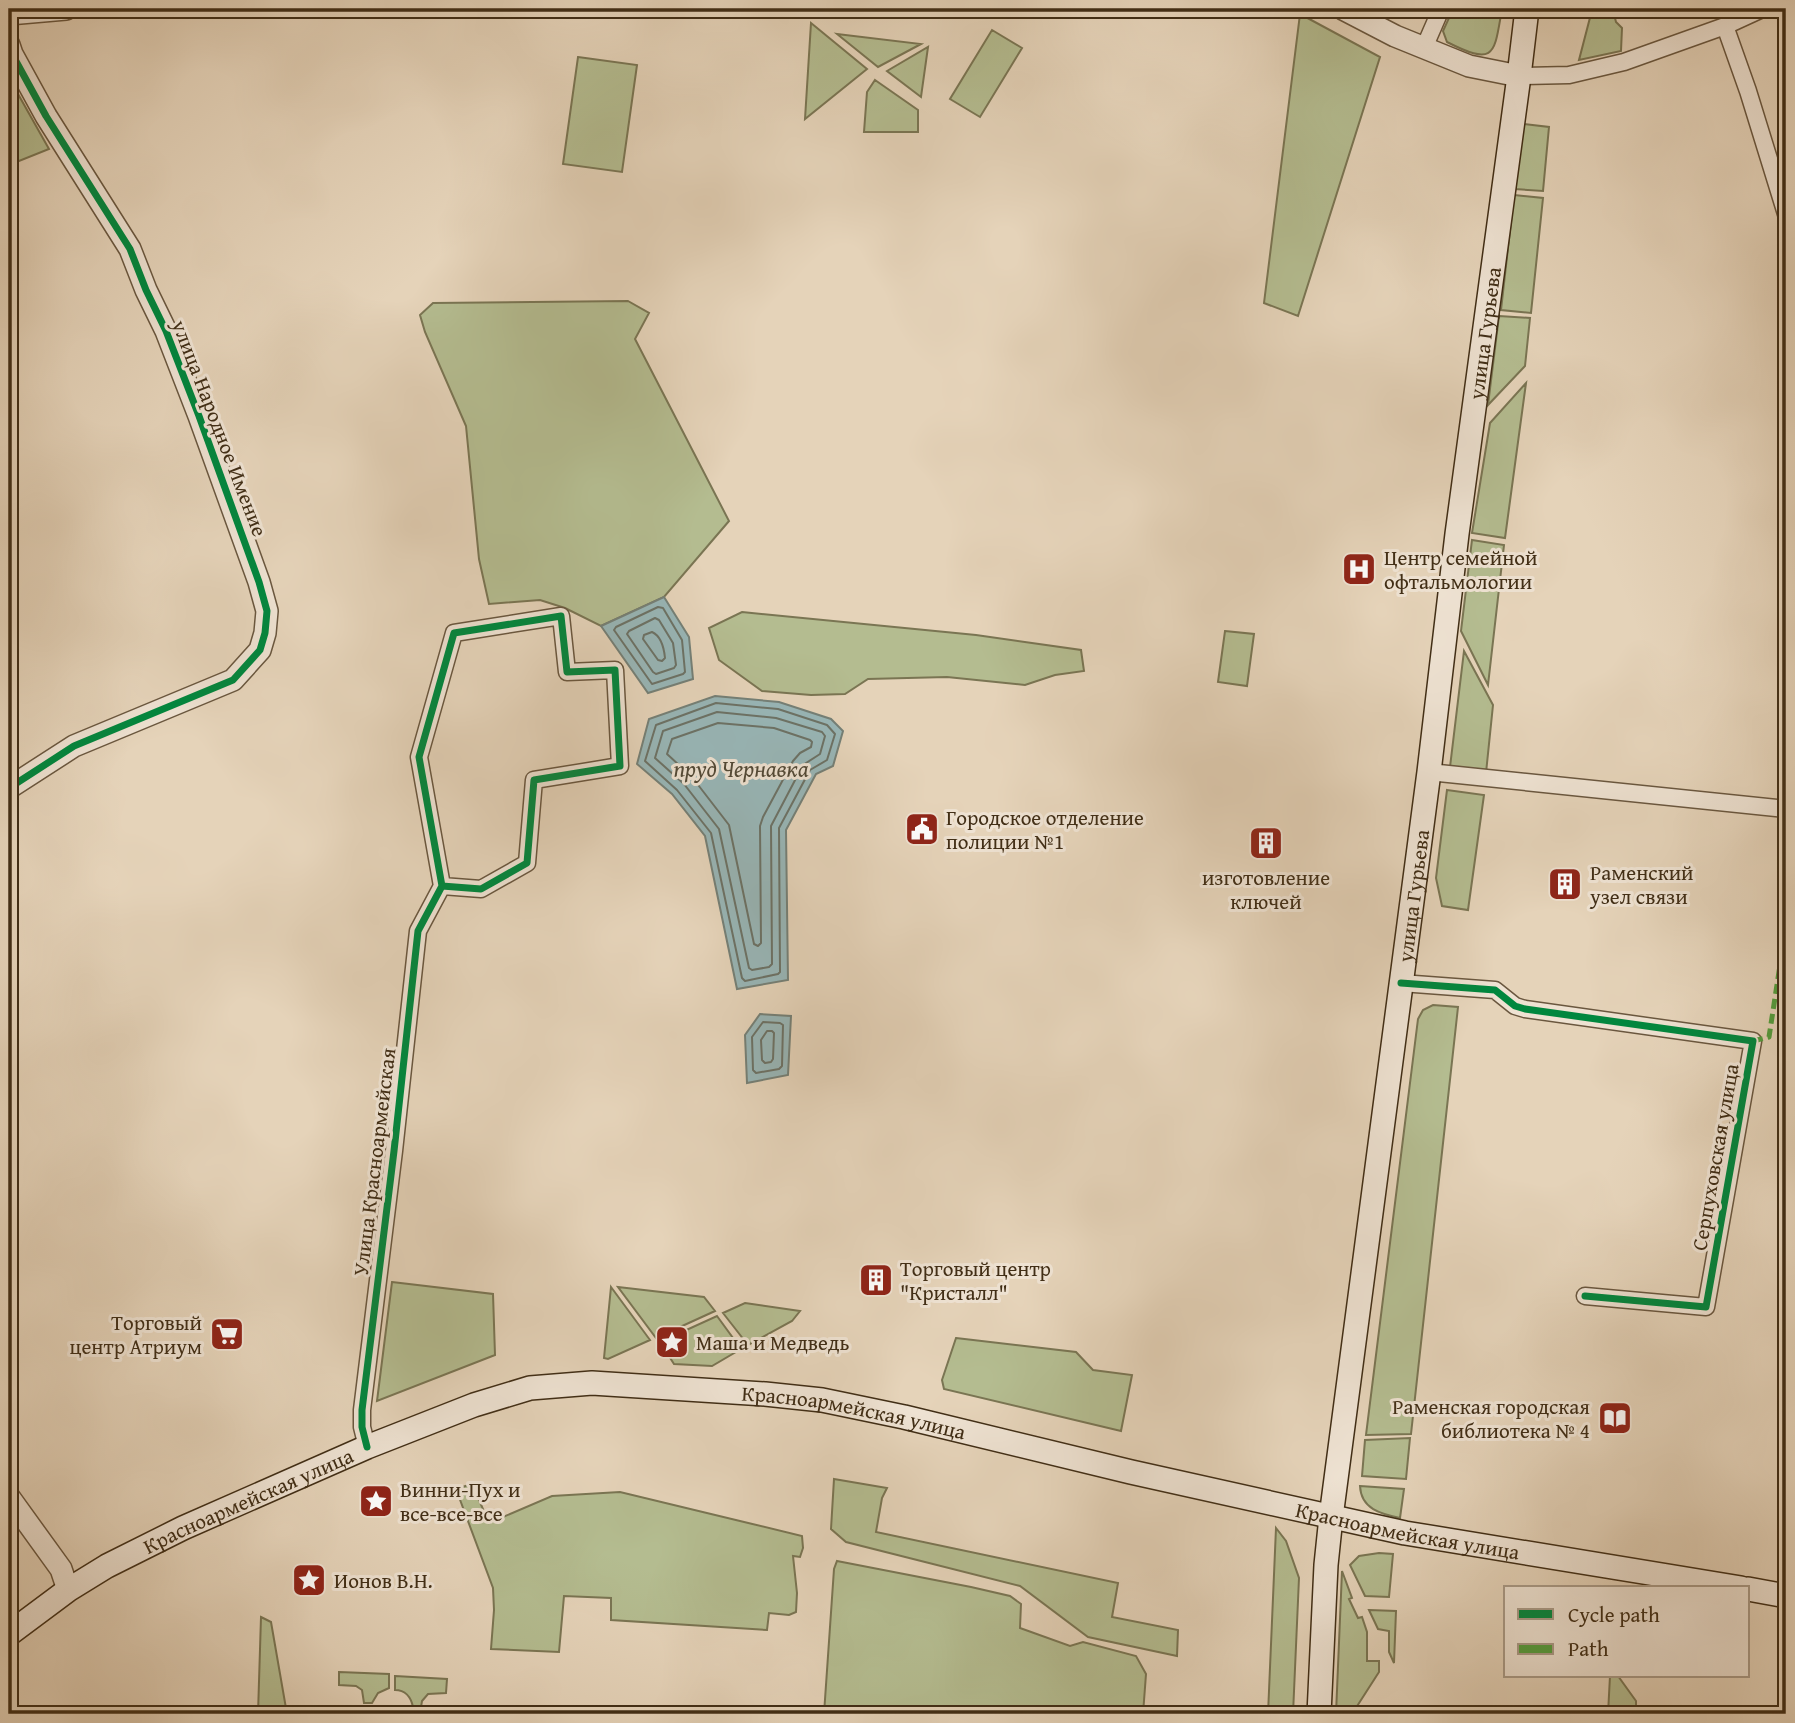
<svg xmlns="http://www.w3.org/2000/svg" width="1795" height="1723" viewBox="0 0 1795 1723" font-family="'Gentium Book Plus',serif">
  <rect width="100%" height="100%" fill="#e5d3b9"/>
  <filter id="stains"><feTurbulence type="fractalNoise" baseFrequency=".00286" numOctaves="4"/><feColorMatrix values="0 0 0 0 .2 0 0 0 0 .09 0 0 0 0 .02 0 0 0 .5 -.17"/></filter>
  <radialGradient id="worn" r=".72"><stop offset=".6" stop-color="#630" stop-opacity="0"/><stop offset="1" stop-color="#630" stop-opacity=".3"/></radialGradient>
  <path fill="#b4bc90" stroke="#7a7553" stroke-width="2" d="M1453,9H1502C1494,54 1496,67 1447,42L1443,31Z
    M1592,10L1614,14L1616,22L1622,28L1621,51L1579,60Z
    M1300,14L1380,57L1298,316L1264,303Z
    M811,23L867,69L805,119Z
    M992,30L1022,48L980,117L950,99Z
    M837,34L921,44L878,67Z
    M928,47L921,97L887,71Z
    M578,57L637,65L622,172L563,164Z
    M9,78L49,149L9,165Z
    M875,80L918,110V132H864L867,92Z
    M1523,124L1549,127L1543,191L1515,189Z
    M1514,195L1543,198L1531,313L1501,310Z
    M628,301L649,313L635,339L729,521L664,597L601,626L565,608L540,600L489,604L479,559L466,426L425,332L420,315L433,303Z
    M1499,316L1530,318L1525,366L1488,405Z
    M1526,383L1505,538L1472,533L1490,423Z
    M1472,540L1504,545L1488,685L1461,631Z
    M742,612L976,635L1081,650L1084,671L1055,675L1025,685L947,677L868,679L845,694L811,695L762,691L719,660L709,628Z
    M1225,631L1254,634L1247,686L1218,682Z
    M1464,651L1493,705L1486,773L1450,767Z
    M1447,790L1484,795L1468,910L1442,906L1436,878Z
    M1433,1005L1458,1007L1411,1434L1366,1435L1418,1019L1423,1010Z
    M392,1282L493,1294L495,1355L377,1401Z
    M611,1287L650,1340L608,1359L604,1358Z
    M618,1287L704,1297L715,1311L656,1338Z
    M745,1303L800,1311L792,1321L748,1345L723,1313Z
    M717,1316L741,1349L712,1366L674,1364L660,1342Z
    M956,1338L1076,1352L1093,1370L1132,1375L1121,1431L944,1389L942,1380Z
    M1410,1438L1406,1479L1362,1476L1365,1440Z
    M834,1479L887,1488L882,1498L876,1532L1118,1583L1112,1617L1178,1630L1177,1656L1088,1637L1020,1586L846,1542L831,1529Z
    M472,1484L489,1523L552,1496L620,1492L802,1536L803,1548L800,1557L793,1556L797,1593L796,1612L789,1615L769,1613L767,1630L611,1620V1598L564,1596L559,1652L491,1649L494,1610L493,1588L456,1489Z
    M1360,1486L1404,1489L1400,1518C1381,1514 1361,1509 1360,1486Z
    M1276,1528L1286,1541L1299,1578L1293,1714H1268Z
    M1379,1553L1393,1554L1389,1597L1365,1596L1350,1565L1359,1556Z
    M837,1561L971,1587L1010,1596L1021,1604L1020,1628L1070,1646L1083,1642L1136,1656L1146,1674L1143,1714H824L834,1569Z
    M1342,1571L1352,1598L1349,1599L1358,1618L1362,1617L1367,1632V1661H1379V1672L1352,1714H1336Z
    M1369,1610L1396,1611L1394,1663L1389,1652V1631L1378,1629Z
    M261,1617L271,1622L287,1714H258Z
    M339,1672L389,1674V1688L378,1693L372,1703H364L362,1690L356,1686L339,1685Z
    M395,1676L447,1679L446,1693L428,1694L422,1701L421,1707H413C411,1697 405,1690 395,1690Z
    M1610,1676H1618L1636,1701V1714H1608Z"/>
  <path fill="#98b6b7" stroke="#758077" stroke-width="2" d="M664,597L689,637L693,679L648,693L601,626Z
    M715,696L779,702L831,719L843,731L833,766L816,774L786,830L788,980L737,989L705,836L672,794L637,764L649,719Z
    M760,1014L791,1016L788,1075L747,1083L745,1035Z"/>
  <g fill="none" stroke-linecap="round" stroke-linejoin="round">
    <path stroke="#6c7266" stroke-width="2" d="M658,607L663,608L682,640L685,672L683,674L652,684L614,630L616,627Z
      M655,618L659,620L673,643L676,665L674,668L656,674L653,672L627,634L629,631Z
      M652,632C661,636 664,648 665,658L662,661L658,660L643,639L644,635Z
      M716,703L778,709L827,725L835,734L827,760L810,770L779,828L780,972L778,974L745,981L742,978L711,833L677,790L645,761L656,725Z
      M717,712L776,718L822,732L825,736L820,754L803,765L771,826L772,964L769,967L752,970L749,968L719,829L684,784L655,758L663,731Z
      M718,723L774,728L810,740L812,742L811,747L800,753L793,761L763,817L760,826L761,943L758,946L754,944L729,825L692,777L667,754L672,739Z
      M763,1022L780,1023L783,1025L782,1066L779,1069L756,1073L753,1070L752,1037Z
      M767,1031H772L774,1033L773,1059L771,1062L765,1063L762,1060L761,1040Z"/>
    <g stroke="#6a573f" stroke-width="19">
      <path id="minor" d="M1725,26L1748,91L1786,214
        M1424,48L1441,9
        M1519,76L1569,75L1624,62L1725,26L1762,9
        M1429,772L1786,809
        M1401,983L1495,990L1515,1006L1525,1009L1753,1041L1706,1307L1585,1296
        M367,1447L362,1427V1410L394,1151L418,931L442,886L481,889L527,863L534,780L620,766L615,670L567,672L561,616L454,633L419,757L442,886"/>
    </g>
    <g stroke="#6a573f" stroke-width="24">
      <path id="tertiary" d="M1343,9L1395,36L1469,66L1519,76
        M9,14L66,9
        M9,45L12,54L46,116L130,249L146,290L166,331L199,416L259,582L267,611L265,633L260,650L233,680L74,746L9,788
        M9,1497L61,1569L68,1590"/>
    </g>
    <g stroke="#412e16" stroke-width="26">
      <g id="secondary">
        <path d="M1748,1589L1786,1596"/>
        <path id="s1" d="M9,1634L68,1590L107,1566L183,1528L367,1447L474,1405L530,1388L592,1383L765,1394L822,1400L904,1417L1131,1472L1405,1533L1741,1588"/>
        <path id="s2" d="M1319,1714L1326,1565L1331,1517L1429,772L1457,534L1519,76L1527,9"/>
      </g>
    </g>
    <use href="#minor" stroke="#eee2d2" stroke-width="16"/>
    <use href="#tertiary" stroke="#eee2d2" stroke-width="21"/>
    <use href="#secondary" stroke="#eee2d2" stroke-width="23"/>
    <path stroke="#539d3d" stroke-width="5" stroke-dasharray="10 5" stroke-linecap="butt" d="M1753,1041L1769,1037L1786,926"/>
    <g stroke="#eee2d2" stroke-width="11">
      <path id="cycleway" d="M9,45L12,54L46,116L130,249L146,290L166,331L199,416L259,582L267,611L265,633L260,650L233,680L74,746L9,788
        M1401,983L1495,990L1515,1006L1525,1009L1753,1041L1706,1307L1585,1296
        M367,1447L362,1427V1410L394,1151L418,931L442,886L481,889L527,863L534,780L620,766L615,670L567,672L561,616L454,633L419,757L442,886"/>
    </g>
    <use href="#cycleway" stroke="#00873e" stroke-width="7"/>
  </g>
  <defs>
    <g id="hospital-square" transform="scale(1.75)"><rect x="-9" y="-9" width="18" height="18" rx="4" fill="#8f2418" stroke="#eee2d2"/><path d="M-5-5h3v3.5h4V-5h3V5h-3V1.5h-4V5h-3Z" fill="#fff"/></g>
    <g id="civic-square" transform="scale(1.75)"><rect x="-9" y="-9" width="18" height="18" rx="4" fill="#8f2418" stroke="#eee2d2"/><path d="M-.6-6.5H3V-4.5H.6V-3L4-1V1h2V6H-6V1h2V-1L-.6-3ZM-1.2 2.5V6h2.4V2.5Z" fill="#fff"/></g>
    <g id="building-square" transform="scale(1.75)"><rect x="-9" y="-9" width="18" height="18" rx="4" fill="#8f2418" stroke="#eee2d2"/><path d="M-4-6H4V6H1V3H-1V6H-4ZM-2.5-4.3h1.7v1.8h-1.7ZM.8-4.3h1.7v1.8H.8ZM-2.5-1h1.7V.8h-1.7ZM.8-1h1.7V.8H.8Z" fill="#fff"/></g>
    <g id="supermarket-square" transform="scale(1.75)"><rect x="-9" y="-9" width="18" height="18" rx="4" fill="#8f2418" stroke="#eee2d2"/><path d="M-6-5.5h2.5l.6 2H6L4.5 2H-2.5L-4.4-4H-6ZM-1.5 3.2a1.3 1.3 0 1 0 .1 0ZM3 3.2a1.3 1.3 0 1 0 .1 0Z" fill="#fff"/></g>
    <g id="sight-square" transform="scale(1.75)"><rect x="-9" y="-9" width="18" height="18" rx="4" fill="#8f2418" stroke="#eee2d2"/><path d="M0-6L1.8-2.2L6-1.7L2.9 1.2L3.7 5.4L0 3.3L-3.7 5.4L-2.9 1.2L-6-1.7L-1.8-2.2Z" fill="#fff"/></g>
    <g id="library-square" transform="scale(1.75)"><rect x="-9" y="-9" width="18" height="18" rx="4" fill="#8f2418" stroke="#eee2d2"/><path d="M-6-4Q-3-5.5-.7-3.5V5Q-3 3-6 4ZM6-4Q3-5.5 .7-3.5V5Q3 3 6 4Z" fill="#fff"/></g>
  </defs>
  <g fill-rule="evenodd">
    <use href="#hospital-square" x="1359" y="569"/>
    <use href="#civic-square" x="922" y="829"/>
    <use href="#building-square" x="1266" y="843"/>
    <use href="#building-square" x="1565" y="884"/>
    <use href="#building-square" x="876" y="1280"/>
    <use href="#supermarket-square" x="227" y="1334"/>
    <use href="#sight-square" x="672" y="1342"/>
    <use href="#library-square" x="1615" y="1418"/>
    <use href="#sight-square" x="376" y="1501"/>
    <use href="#sight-square" x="309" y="1580"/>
  </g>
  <g text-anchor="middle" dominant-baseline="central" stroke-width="6" stroke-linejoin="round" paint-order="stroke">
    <g font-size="21" fill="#412e16" stroke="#eee2d2">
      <text stroke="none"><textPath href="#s2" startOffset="1391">улица Гурьева</textPath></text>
      <text transform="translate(220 428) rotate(69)">улица Народное Имение</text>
      <text stroke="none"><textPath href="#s2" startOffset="824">улица Гурьева</textPath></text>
      <text transform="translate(1715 1157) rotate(-80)">Серпуховская улица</text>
      <text transform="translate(374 1162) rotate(-83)">Улица Красноармейская</text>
      <text stroke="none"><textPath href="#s1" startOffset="905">Красноармейская улица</textPath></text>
      <text stroke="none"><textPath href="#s1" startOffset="275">Красноармейская улица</textPath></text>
      <text stroke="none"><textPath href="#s1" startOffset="1472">Красноармейская улица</textPath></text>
    </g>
    <g font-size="21" fill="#412e16" stroke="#eee2d2" text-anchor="start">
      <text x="1384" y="557">Центр семейной<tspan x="1384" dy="24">офтальмологии</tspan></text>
      <text x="946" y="817">Городское отделение<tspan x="946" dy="24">полиции №1</tspan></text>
      <text x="1590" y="872">Раменский<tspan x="1590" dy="24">узел связи</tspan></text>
      <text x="1266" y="877" text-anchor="middle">изготовление<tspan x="1266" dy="24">ключей</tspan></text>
      <text x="900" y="1268">Торговый центр<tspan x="900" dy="24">"Кристалл"</tspan></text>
      <text x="202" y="1322" text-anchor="end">Торговый<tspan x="202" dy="24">центр Атриум</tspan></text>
      <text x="696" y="1342">Маша и Медведь</text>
      <text x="1590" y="1406" text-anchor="end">Раменская городская<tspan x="1590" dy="24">библиотека № 4</tspan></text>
      <text x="400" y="1489">Винни-Пух и<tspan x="400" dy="24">все-все-все</tspan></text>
      <text x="334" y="1580">Ионов В.Н.</text>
    </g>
    <g font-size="23" font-style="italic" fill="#524936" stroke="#eee2d2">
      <text x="741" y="768">пруд Чернавка</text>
    </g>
  </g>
  <rect width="1795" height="1723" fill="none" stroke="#e5d3b9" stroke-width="35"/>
  <rect x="10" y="10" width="1774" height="1702" fill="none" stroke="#412e16" stroke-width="3.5"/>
  <rect x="18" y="18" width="1760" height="1688" fill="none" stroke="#412e16" stroke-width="2"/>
  <rect x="1504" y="1586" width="245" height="91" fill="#eee2d2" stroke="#a99a87" stroke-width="2"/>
  <rect x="1518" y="1609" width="35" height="10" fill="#00873e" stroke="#a99a87" stroke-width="2"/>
  <text x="1568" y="1622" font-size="21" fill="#412e16">Cycle path</text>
  <rect x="1518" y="1644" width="35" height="10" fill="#539d3d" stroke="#a99a87" stroke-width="2"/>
  <text x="1568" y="1656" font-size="21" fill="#412e16">Path</text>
  <rect width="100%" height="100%" filter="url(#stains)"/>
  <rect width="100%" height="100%" fill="url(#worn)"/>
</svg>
